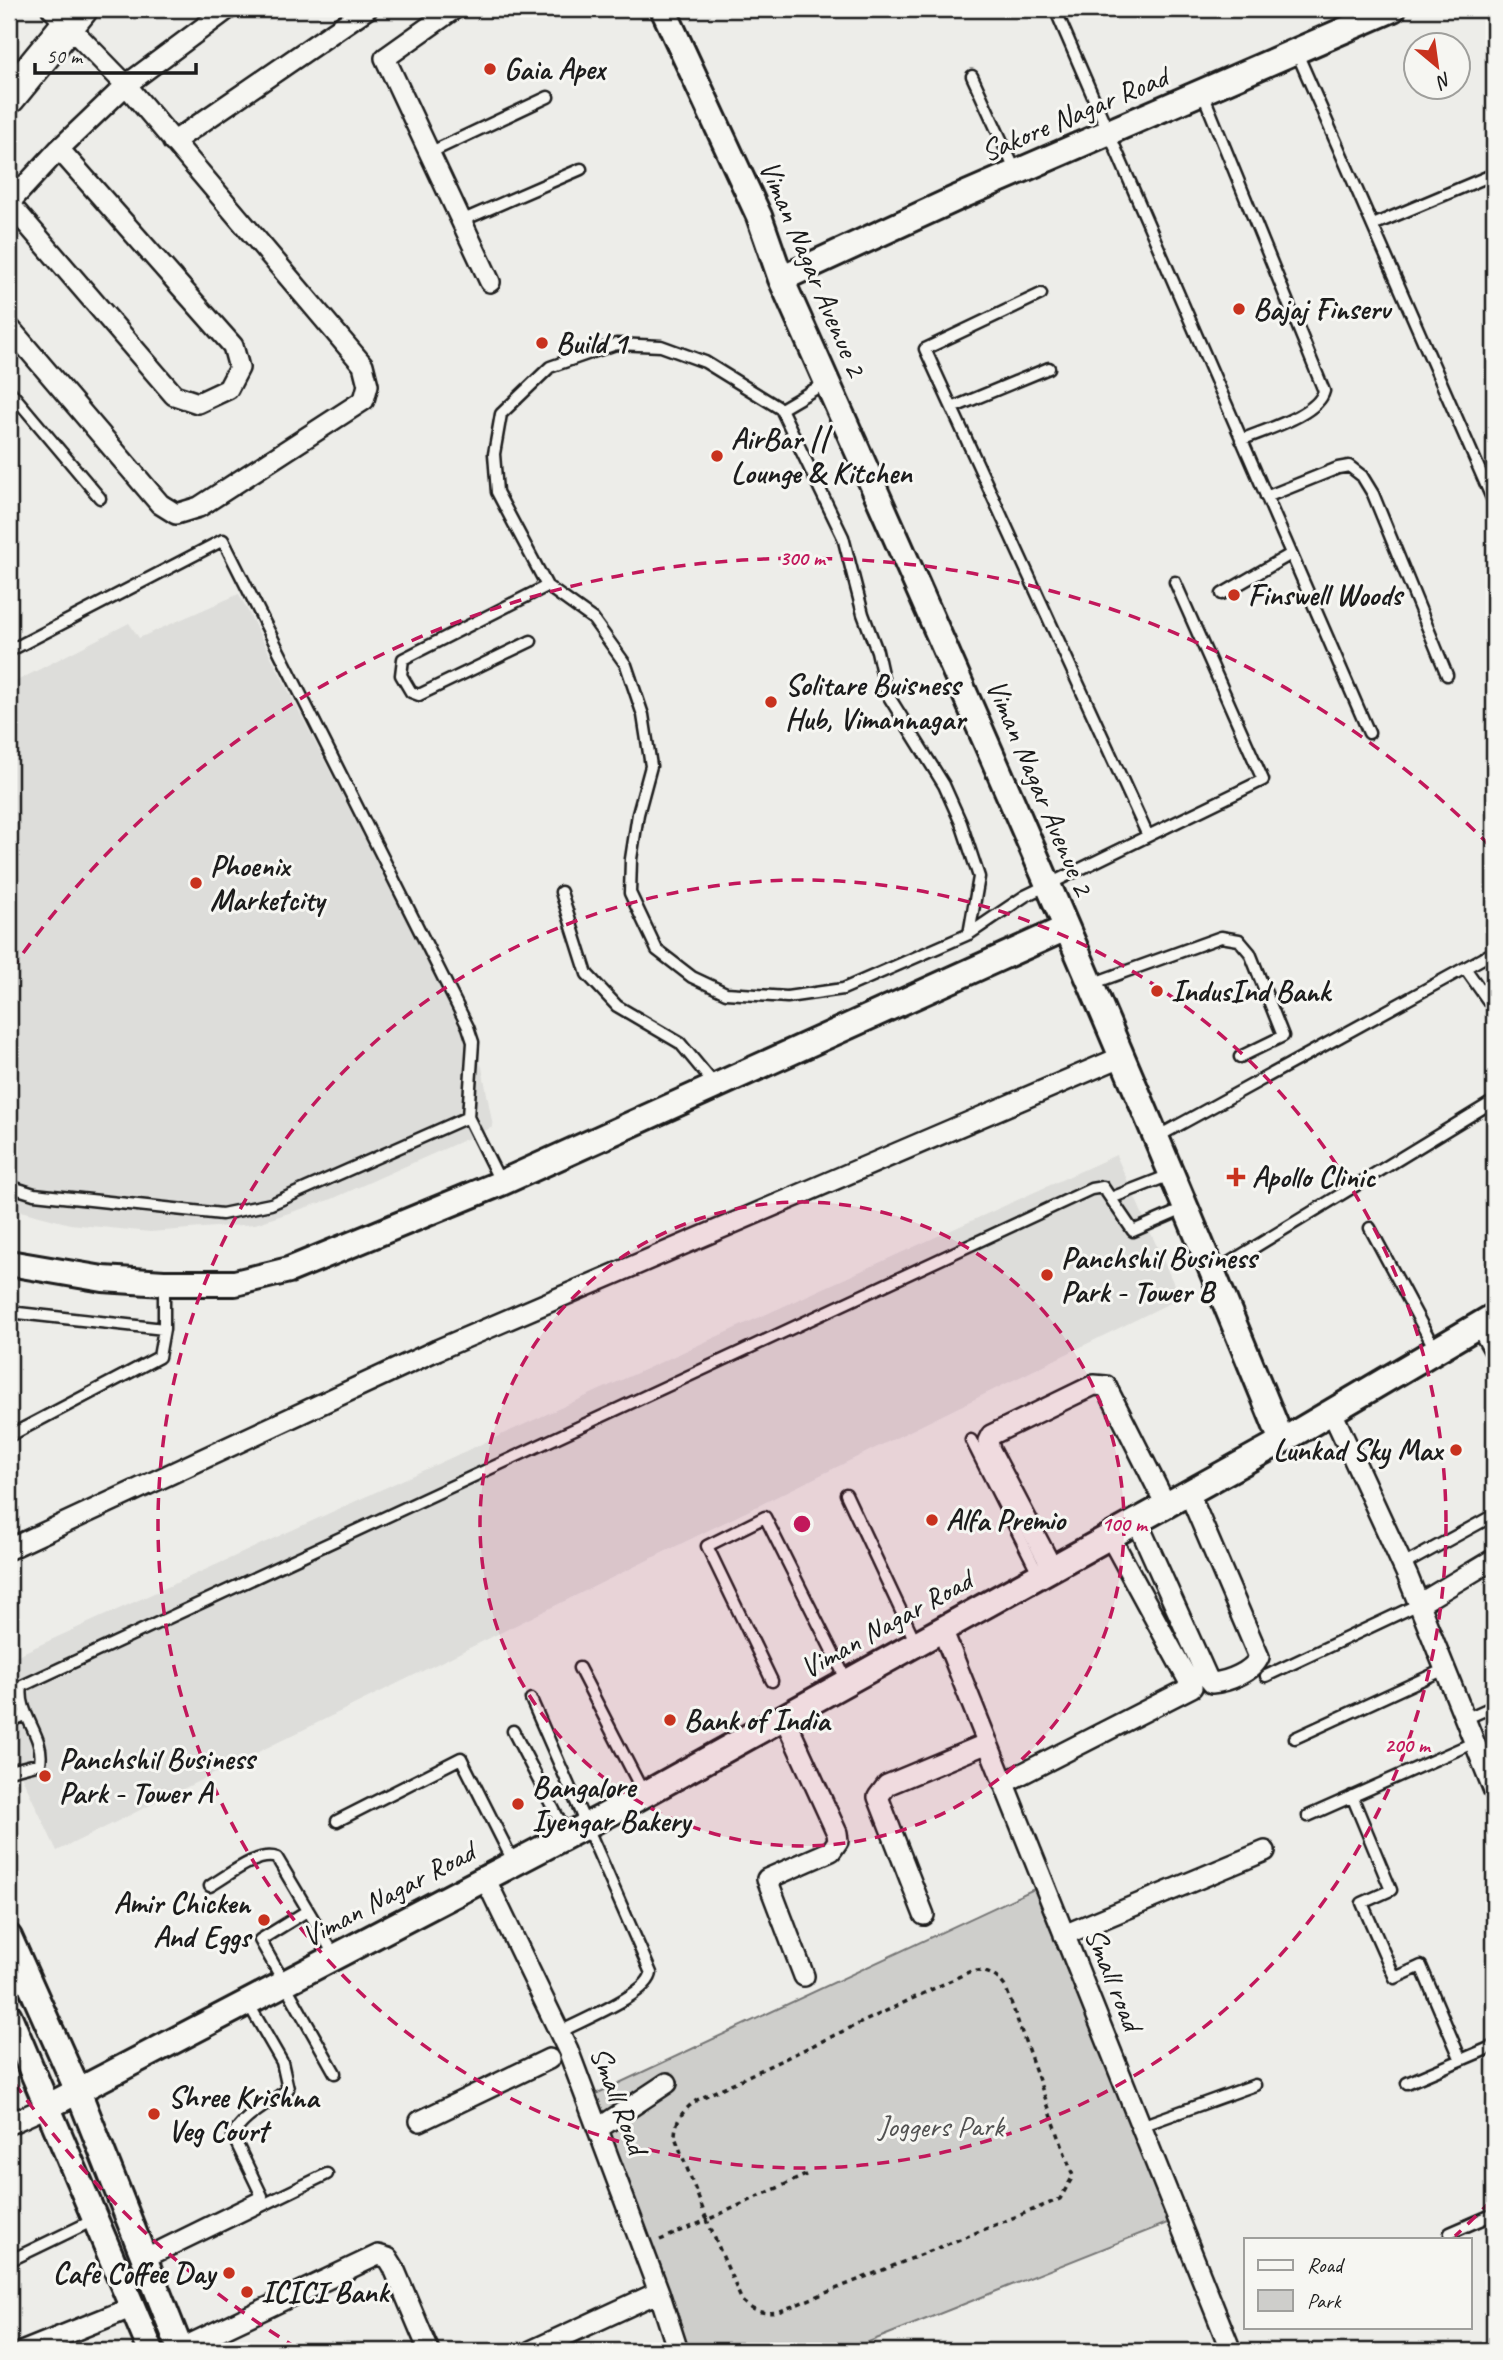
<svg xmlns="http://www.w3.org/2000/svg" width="1503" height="2360" viewBox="0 0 1503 2360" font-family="Caveat,sans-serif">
  <rect width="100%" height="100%" fill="#edede9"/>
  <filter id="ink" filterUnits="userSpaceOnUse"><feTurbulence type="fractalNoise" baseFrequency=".0143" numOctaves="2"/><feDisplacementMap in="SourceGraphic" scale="14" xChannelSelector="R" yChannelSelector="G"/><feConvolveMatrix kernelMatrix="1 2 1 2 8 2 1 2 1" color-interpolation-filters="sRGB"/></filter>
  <g filter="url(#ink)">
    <path fill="#ddddda" d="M239,594L482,1067L493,1127L332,1199L255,1224L150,1232L70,1224L9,1208V685L129,623L139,638Z
      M1116,1155L1180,1298L57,1851L9,1750V1659Z"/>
    <path fill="#cececb" stroke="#757574" stroke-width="2" d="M1034,1889L1170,2222L846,2351H685L587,2098Z"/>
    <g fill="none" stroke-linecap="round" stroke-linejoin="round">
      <g stroke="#1c1c1c" stroke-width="15">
        <path id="service" d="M1055,9L1369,733
          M1297,53L1494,503
          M972,76L1016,172
          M1203,94L1324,391C1318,415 1264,430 1241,440
          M429,153L548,97
          M461,221L581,169
          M1373,225L1494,174
          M827,382L781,409L705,362L661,346L616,344L550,367L501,414L494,454L497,492L547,586L593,619L626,665L643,715L651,766L638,814L631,859L630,893L657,950L692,977L726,993L787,997L843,989L969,934L1025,896L1148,836L925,349L1041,294
          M9,390L100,498
          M952,408L1049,368
          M781,409L843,537L863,614L877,651L886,692L944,785L961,823L979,877L969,934
          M1266,497L1338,468L1349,466L1362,476L1373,494L1447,675
          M1222,594L1291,554
          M531,641L419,695L411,692L401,675L403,659L547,586
          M9,651L223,540L468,1027L473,1042L468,1117L501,1183
          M1148,836L1263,780L1175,582
          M561,892L587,974L617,1006L680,1043L714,1084
          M1465,968L1494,1009
          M1091,984L1221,937L1239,940L1250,953L1283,1036L1240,1057
          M1157,1137L1494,952
          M9,1186L34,1194L222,1214L271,1204L468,1117
          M1111,1198L1170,1175
          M1370,1228L1436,1351
          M1214,1272L1494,1101
          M9,1312L164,1329
          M9,1436L159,1357L164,1329V1284
          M971,1440L1039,1575
          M846,1494L916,1643
          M1403,1565L1494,1515
          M579,1668L644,1794
          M1266,1676L1419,1604
          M772,1681L707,1546L765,1517L847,1681
          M531,1699L651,1973C649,1994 580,2021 560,2032
          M1465,1719L1494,1706
          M9,1722L25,1715
          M513,1731L567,1835
          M1295,1738L1445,1669
          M9,1771L40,1763C45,1735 17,1715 22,1686L1091,1189L1103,1187L1133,1231L1186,1208
          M1352,1796L1391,1890L1362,1903L1395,1978L1421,1966L1461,2060
          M1308,1816L1475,1742
          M337,1821L461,1758L514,1863
          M210,1886C228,1876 257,1851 277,1858L335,1956
          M307,1911L260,1940L335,2073
          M1407,2083L1494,2046
          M1141,2126L1255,2085
          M1450,2233L1494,2214
          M142,2255L262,2196L233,2136C242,2116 270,2104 288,2089L282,2062L248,2003
          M9,2261L96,2219
          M148,2261L327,2174"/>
      </g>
      <g stroke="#1c1c1c" stroke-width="24">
        <path id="minor" d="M454,9L385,58L490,282
          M173,142L367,9
          M10,202L59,149
          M9,203L174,395L198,403L228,389L239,368L233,346L59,149L126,85L228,9
          M9,327L160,504L176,514L199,507L364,400L368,385L363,365L126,85L52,9
          M1480,1325L1494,1350
          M1332,1412L1408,1577L1494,1791
          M1137,1521L1207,1677L1212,1683C1227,1682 1253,1672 1259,1657L1189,1493
          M9,1549L437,1350L1121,1057
          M1052,1568L990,1450L988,1441L991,1435L1094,1385L1106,1386L1166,1505
          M1419,1604L1494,1559
          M942,1629L1231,2351
          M784,1717L837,1833L838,1841L831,1851L767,1879L804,1976
          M1004,1783L1192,1687L1110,1536
          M485,1878L568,2050L659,2292L678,2351
          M924,1915L878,1797L887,1785L988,1743
          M1064,1935L1265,1851
          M420,2121L549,2059
          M9,2124L49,2106
          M599,2128L667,2083
          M180,2349L378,2255L388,2258L393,2266L429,2351
          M24,2351L133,2307
          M531,2351L659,2292"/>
      </g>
      <g stroke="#1c1c1c" stroke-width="30">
        <path id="tertiary" d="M663,9L759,216L781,279C953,664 1123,1050 1282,1441
          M781,279L957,198L1393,9
          M9,1263L103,1279L164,1283H235L289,1270L501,1183L1066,928
          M9,1937L78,2091L181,2351
          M9,2016L151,2351
          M49,2106L620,1808L1282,1441L1494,1316"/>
      </g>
      <g stroke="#1c1c1c" stroke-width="37">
        <path id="trunk" d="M9,97L81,9"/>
      </g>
      <path stroke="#1c1c1c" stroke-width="3.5" stroke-dasharray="5 5" stroke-linecap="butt" d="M660,2240L707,2220L742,2301C754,2312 762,2314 778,2312L1060,2199L1073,2176L1006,1988C997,1975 987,1970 971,1971L697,2100C683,2110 675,2120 675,2137L707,2220L808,2174"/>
      <use href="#service" stroke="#f6f6f2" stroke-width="10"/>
      <use href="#minor" stroke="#f6f6f2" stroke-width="19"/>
      <use href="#tertiary" stroke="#f6f6f2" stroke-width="24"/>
      <use href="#trunk" stroke="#f6f6f2" stroke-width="32"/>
    </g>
  </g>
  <circle cx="802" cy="1524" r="322" fill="#c2185b" fill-opacity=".12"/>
  <g fill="none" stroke="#c2185b" stroke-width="3.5" stroke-dasharray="12 9">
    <circle cx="802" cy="1524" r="322"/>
    <circle cx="802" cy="1524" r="644"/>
    <path d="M1491 2201A966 966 0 0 1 1455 2236M297 2348A966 966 0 0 1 11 2078M11 970A966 966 0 0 1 1491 847"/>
  </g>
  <g fill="#c8321e" stroke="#f6f6f2" stroke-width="2.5">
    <circle cx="490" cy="69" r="7"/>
    <circle cx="1239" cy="309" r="7"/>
    <circle cx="542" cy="343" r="7"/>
    <circle cx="717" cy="456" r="7"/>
    <circle cx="1234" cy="595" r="7"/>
    <circle cx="771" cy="702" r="7"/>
    <circle cx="196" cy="883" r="7"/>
    <circle cx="1157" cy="991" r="7"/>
    <path d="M1232.5 1166.5h7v7h7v7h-7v7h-7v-7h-7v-7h7z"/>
    <circle cx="1047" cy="1275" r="7"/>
    <circle cx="1456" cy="1450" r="7"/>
    <circle cx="932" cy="1520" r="7"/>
    <circle cx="670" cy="1720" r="7"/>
    <circle cx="45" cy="1776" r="7"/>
    <circle cx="518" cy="1804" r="7"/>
    <circle cx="264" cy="1920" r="7"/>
    <circle cx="154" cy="2114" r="7"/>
    <circle cx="229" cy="2273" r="7"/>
    <circle cx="247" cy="2292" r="7"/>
  </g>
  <g text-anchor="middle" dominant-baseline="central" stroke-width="6" stroke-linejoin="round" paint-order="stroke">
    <g font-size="30" font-weight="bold" fill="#1c1c1c" stroke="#f6f6f2" text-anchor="start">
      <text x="504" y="69">Gaia Apex</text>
      <text x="1253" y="309">Bajaj Finserv</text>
      <text x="556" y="343">Build 1</text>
      <text x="731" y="439">AirBar ||<tspan x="731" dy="34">Lounge &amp; Kitchen</tspan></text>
      <text x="1248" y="595">Finswell Woods</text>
      <text x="785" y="685">Solitare Buisness<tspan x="785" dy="34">Hub, Vimannagar</tspan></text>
      <text x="210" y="866">Phoenix<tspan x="210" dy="34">Marketcity</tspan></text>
      <text x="1171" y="991">IndusInd Bank</text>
      <text x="1252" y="1177">Apollo Clinic</text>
      <text x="1061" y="1258">Panchshil Business<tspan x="1061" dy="34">Park - Tower B</tspan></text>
      <text x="1442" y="1450" text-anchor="end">Lunkad Sky Max</text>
      <text x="946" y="1520">Alfa Premio</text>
      <text x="684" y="1720">Bank of India</text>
      <text x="59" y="1759">Panchshil Business<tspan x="59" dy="34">Park - Tower A</tspan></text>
      <text x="532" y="1787">Bangalore<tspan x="532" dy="34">Iyengar Bakery</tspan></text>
      <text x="250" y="1903" text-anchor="end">Amir Chicken<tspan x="250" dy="34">And Eggs</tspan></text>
      <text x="168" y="2097">Shree Krishna<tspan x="168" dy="34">Veg Court</tspan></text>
      <text x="215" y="2273" text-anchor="end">Cafe Coffee Day</text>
      <text x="261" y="2292">ICICI Bank</text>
    </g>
    <g font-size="30" fill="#1c1c1c" stroke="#f6f6f2">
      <text transform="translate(1074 114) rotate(-23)">Sakore Nagar Road</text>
      <text transform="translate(813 268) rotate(67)">Viman Nagar Avenue 2</text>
      <text transform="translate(1040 787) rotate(67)">Viman Nagar Avenue 2</text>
      <text transform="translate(886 1624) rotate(-29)">Viman Nagar Road</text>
      <text transform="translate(388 1894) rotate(-28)">Viman Nagar Road</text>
      <text transform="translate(1114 1979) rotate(68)">Small road</text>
      <text transform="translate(619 2100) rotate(69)">Small Road</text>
    </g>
    <g font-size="30" fill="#515151" stroke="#f6f6f2">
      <text x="941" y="2126">Joggers Park</text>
    </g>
  </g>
  <circle cx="802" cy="1524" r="10" fill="#c2185b" stroke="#f6f6f2" stroke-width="3.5"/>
  <g font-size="21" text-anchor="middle" font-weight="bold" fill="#c2185b" stroke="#f6f6f2" stroke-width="6" stroke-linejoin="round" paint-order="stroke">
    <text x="802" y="565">300 m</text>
    <text x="1124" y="1531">100 m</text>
    <text x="1407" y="1752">200 m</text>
  </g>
  <rect width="1503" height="2360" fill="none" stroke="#f6f6f2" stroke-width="35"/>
  <rect x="18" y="18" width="1468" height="2325" fill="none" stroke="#1c1c1c" stroke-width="2.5" filter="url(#ink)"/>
  <rect x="1244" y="2238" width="228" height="91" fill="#f6f6f2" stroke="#9f9f9c" stroke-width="2"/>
  <rect x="1258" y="2260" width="35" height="10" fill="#f6f6f2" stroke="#9f9f9c" stroke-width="2"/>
  <text x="1307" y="2272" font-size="21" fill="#1c1c1c">Road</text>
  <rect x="1258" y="2290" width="35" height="21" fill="#cececb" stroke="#9f9f9c" stroke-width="2"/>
  <text x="1307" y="2308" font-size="21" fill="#1c1c1c">Park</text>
  <g transform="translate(1437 66) rotate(151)"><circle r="33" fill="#f6f6f2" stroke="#9f9f9c" stroke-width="2"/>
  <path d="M0-5L12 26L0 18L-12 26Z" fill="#c8321e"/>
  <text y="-10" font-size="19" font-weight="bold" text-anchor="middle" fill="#1c1c1c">N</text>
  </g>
  <path d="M35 63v10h161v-10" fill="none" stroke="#1c1c1c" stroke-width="3.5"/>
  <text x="46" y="63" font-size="21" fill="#1c1c1c" stroke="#f6f6f2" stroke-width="5" paint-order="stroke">50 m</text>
</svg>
